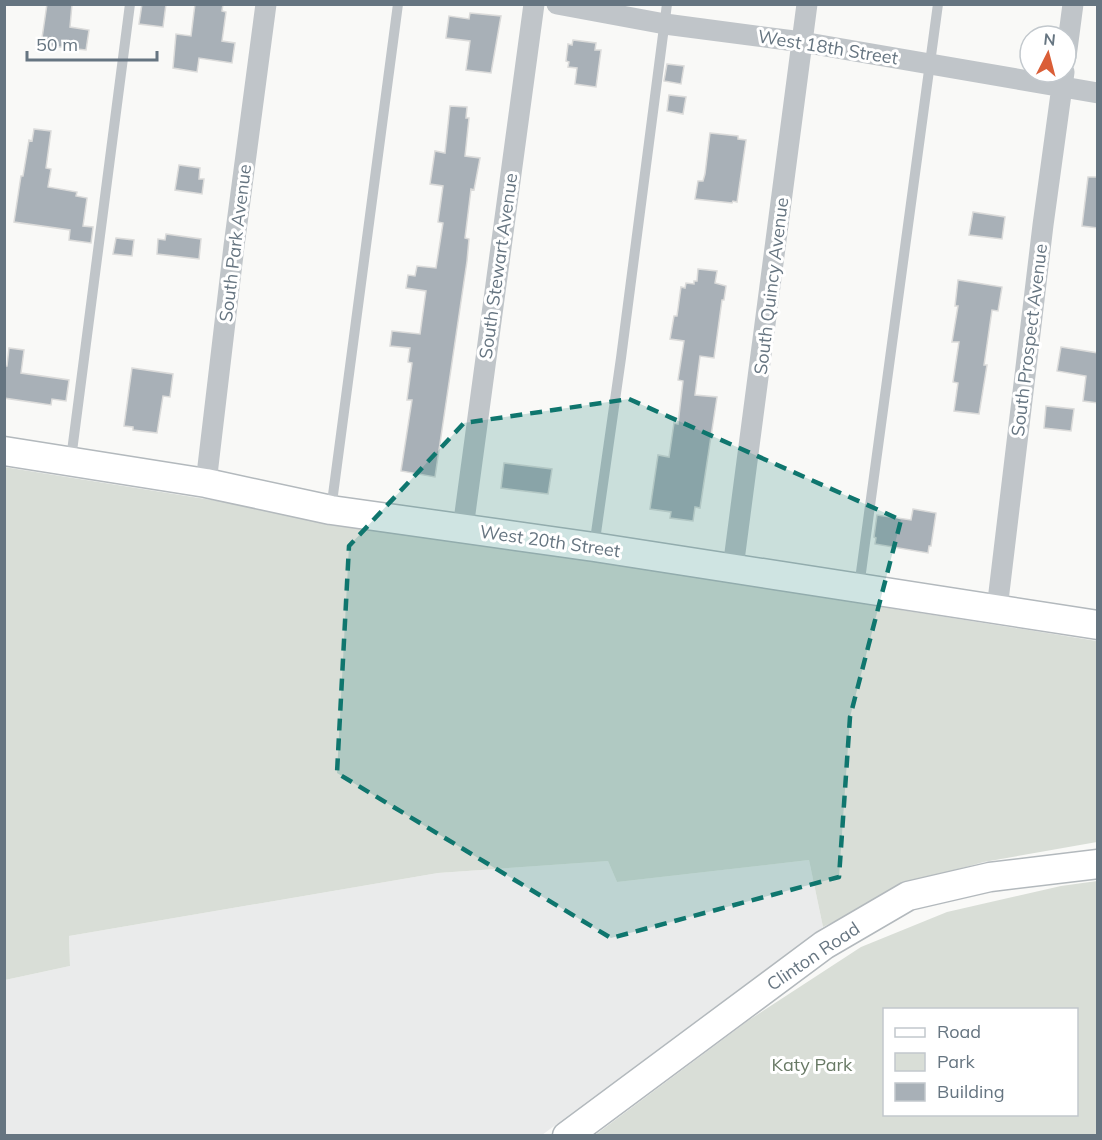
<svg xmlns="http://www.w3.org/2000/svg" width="1102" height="1140" viewBox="0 0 1102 1140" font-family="Mulish,sans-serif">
  <rect width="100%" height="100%" fill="#f9f9f7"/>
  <path fill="#eaebeb" d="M809,860L823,927L542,1135L5,1136V980L70,966L69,936L438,873L608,861L617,882Z"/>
  <path fill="#d9ded7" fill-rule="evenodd" d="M4,467L1097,641V842L984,862L922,879L823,927L809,860L617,882L608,861L438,873L69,936L70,966L5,980Z
    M1097,881V1135H595L749,1020L861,947L947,912L1061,886ZM884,1010H1076V1114H884Z"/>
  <path fill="#a8b0b7" stroke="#dbdbda" stroke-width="1.5" d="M47,4H72L70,27L89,30L86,50L41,45Z
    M142,4H166L163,27L139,24Z
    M195,4H223L222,11L226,12L222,41L235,43L232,63L199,58L197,72L173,68L176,34L191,36Z
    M470,13L501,16L491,73L466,70L470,41L446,38L449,16L469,19Z
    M573,40L596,43L595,50H601L596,87L575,84L577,68L568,67L569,62L566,61L568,44L572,45Z
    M667,64L684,66L681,84L664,81Z
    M669,95L686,97L683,114L667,111Z
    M450,106L467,107L466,118H469L465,156L480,158L474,190L471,189L465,238L469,239L467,261L435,477L401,471L412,400H407L412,363L408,362L410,348L390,346L392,331L420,334L426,291L406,288L408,275L415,276L417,266L436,268L443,223L438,222L443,186L430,184L435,151L445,153Z
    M34,129L51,131L46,168L51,169L48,187L77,192L76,196L87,198L83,226L93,227L91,243L69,240L70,230L14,222L21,176H23L29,140L32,141Z
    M710,133L738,136V139L746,140L737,202L733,201L732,203L695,199L698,181H703L705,174Z
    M179,165L200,168L199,179H204L202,194L175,190Z
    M1088,177H1098V228L1082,226Z
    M973,212L1005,217L1002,239L969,235Z
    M166,234L201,239L199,259L157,254L158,239L165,240Z
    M116,238L134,240L132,256L113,254Z
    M698,269L717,271L715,283L726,286L724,300H722L714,358L700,356L695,395L717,397L700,508L695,507L693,521L670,518L671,512L650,509L658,455L669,457L674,423L678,424L683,381L678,380L684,341L670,339L674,316H677L681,287L685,288L686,283L694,284V281H697Z
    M958,280L1002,287L998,311L992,310L984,365H987L979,414L954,411L958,383L953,382L959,342H952L958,306H955Z
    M1061,347L1098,353V403L1083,401L1086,376L1057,371Z
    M9,348L24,350L21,373L69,380L66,401L52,399L51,405L4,398V366H7Z
    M132,368L173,374L170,397L163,396L157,433L133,430V427L124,426Z
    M1046,406L1074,409L1071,431L1044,428Z
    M504,463L552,469L548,494L501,488Z
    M913,509L936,513L931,546H929L928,553L875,544L876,538L874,537L877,515L911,520Z"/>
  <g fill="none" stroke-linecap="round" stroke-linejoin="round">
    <g stroke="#b3b9bd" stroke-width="31">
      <path id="secondary" d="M4,451L206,483L331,510L594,547L1098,625
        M567,1136L824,945L908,896L990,877L1098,864"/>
    </g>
    <path stroke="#c0c5c9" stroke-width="10" d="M71,459L130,4
      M331,510L398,4
      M594,547L621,358L667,4
      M859,587L938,4"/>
    <path stroke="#c0c5c9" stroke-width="21" d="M557,4L665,24L802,42L1098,93
      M1066,57L1073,4
      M206,483L234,246L266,4
      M463,528L534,4
      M733,568L807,4
      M997,609L1043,225L1064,72"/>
    <use href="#secondary" stroke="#fff" stroke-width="28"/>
  </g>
  <path fill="#0f766e" fill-opacity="0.2" stroke="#0f766e" stroke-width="4.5" stroke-dasharray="12 8" stroke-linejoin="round" d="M629,399L901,520L850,717L839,877L611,938L337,773L349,546L464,423Z"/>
  <g text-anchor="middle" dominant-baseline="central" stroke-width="6" stroke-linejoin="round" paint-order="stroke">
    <g font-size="18" fill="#667581" stroke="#fff">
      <text transform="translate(828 47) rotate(9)">West 18th Street</text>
      <text transform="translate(235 243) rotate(-83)">South Park Avenue</text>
      <text transform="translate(498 266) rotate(-82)">South Stewart Avenue</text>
      <text transform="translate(771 286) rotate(-83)">South Quincy Avenue</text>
      <text transform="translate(1029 340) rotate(-83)">South Prospect Avenue</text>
      <text transform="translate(550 541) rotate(8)">West 20th Street</text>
      <text transform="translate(813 956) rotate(-34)">Clinton Road</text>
    </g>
    <g font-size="18" fill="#687965" stroke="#fff">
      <text x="812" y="1064">Katy Park</text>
    </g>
  </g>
  <rect width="1102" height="1140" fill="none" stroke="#667581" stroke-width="12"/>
  <rect x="883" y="1008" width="195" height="108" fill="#ffffff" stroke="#c2c8cd" stroke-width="1.5"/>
  <rect x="895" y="1028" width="30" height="9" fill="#ffffff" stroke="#c2c8cd" stroke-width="1.5"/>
  <text x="937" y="1038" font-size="18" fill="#667581">Road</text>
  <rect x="895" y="1053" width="30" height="18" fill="#d9ded7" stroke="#c2c8cd" stroke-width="1.5"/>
  <text x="937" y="1068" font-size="18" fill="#667581">Park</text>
  <rect x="895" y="1083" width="30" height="18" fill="#a8b0b7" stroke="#c2c8cd" stroke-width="1.5"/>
  <text x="937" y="1098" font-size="18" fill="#667581">Building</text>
  <g transform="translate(1048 54) rotate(6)"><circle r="28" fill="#ffffff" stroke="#c2c8cd" stroke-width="1.5"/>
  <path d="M0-4.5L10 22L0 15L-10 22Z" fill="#da5e37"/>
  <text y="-9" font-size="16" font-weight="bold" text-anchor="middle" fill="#667581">N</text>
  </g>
  <path d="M27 51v9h130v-9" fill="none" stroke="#667581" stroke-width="3"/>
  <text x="36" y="51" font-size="18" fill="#667581" stroke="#ffffff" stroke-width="4.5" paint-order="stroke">50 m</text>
</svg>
